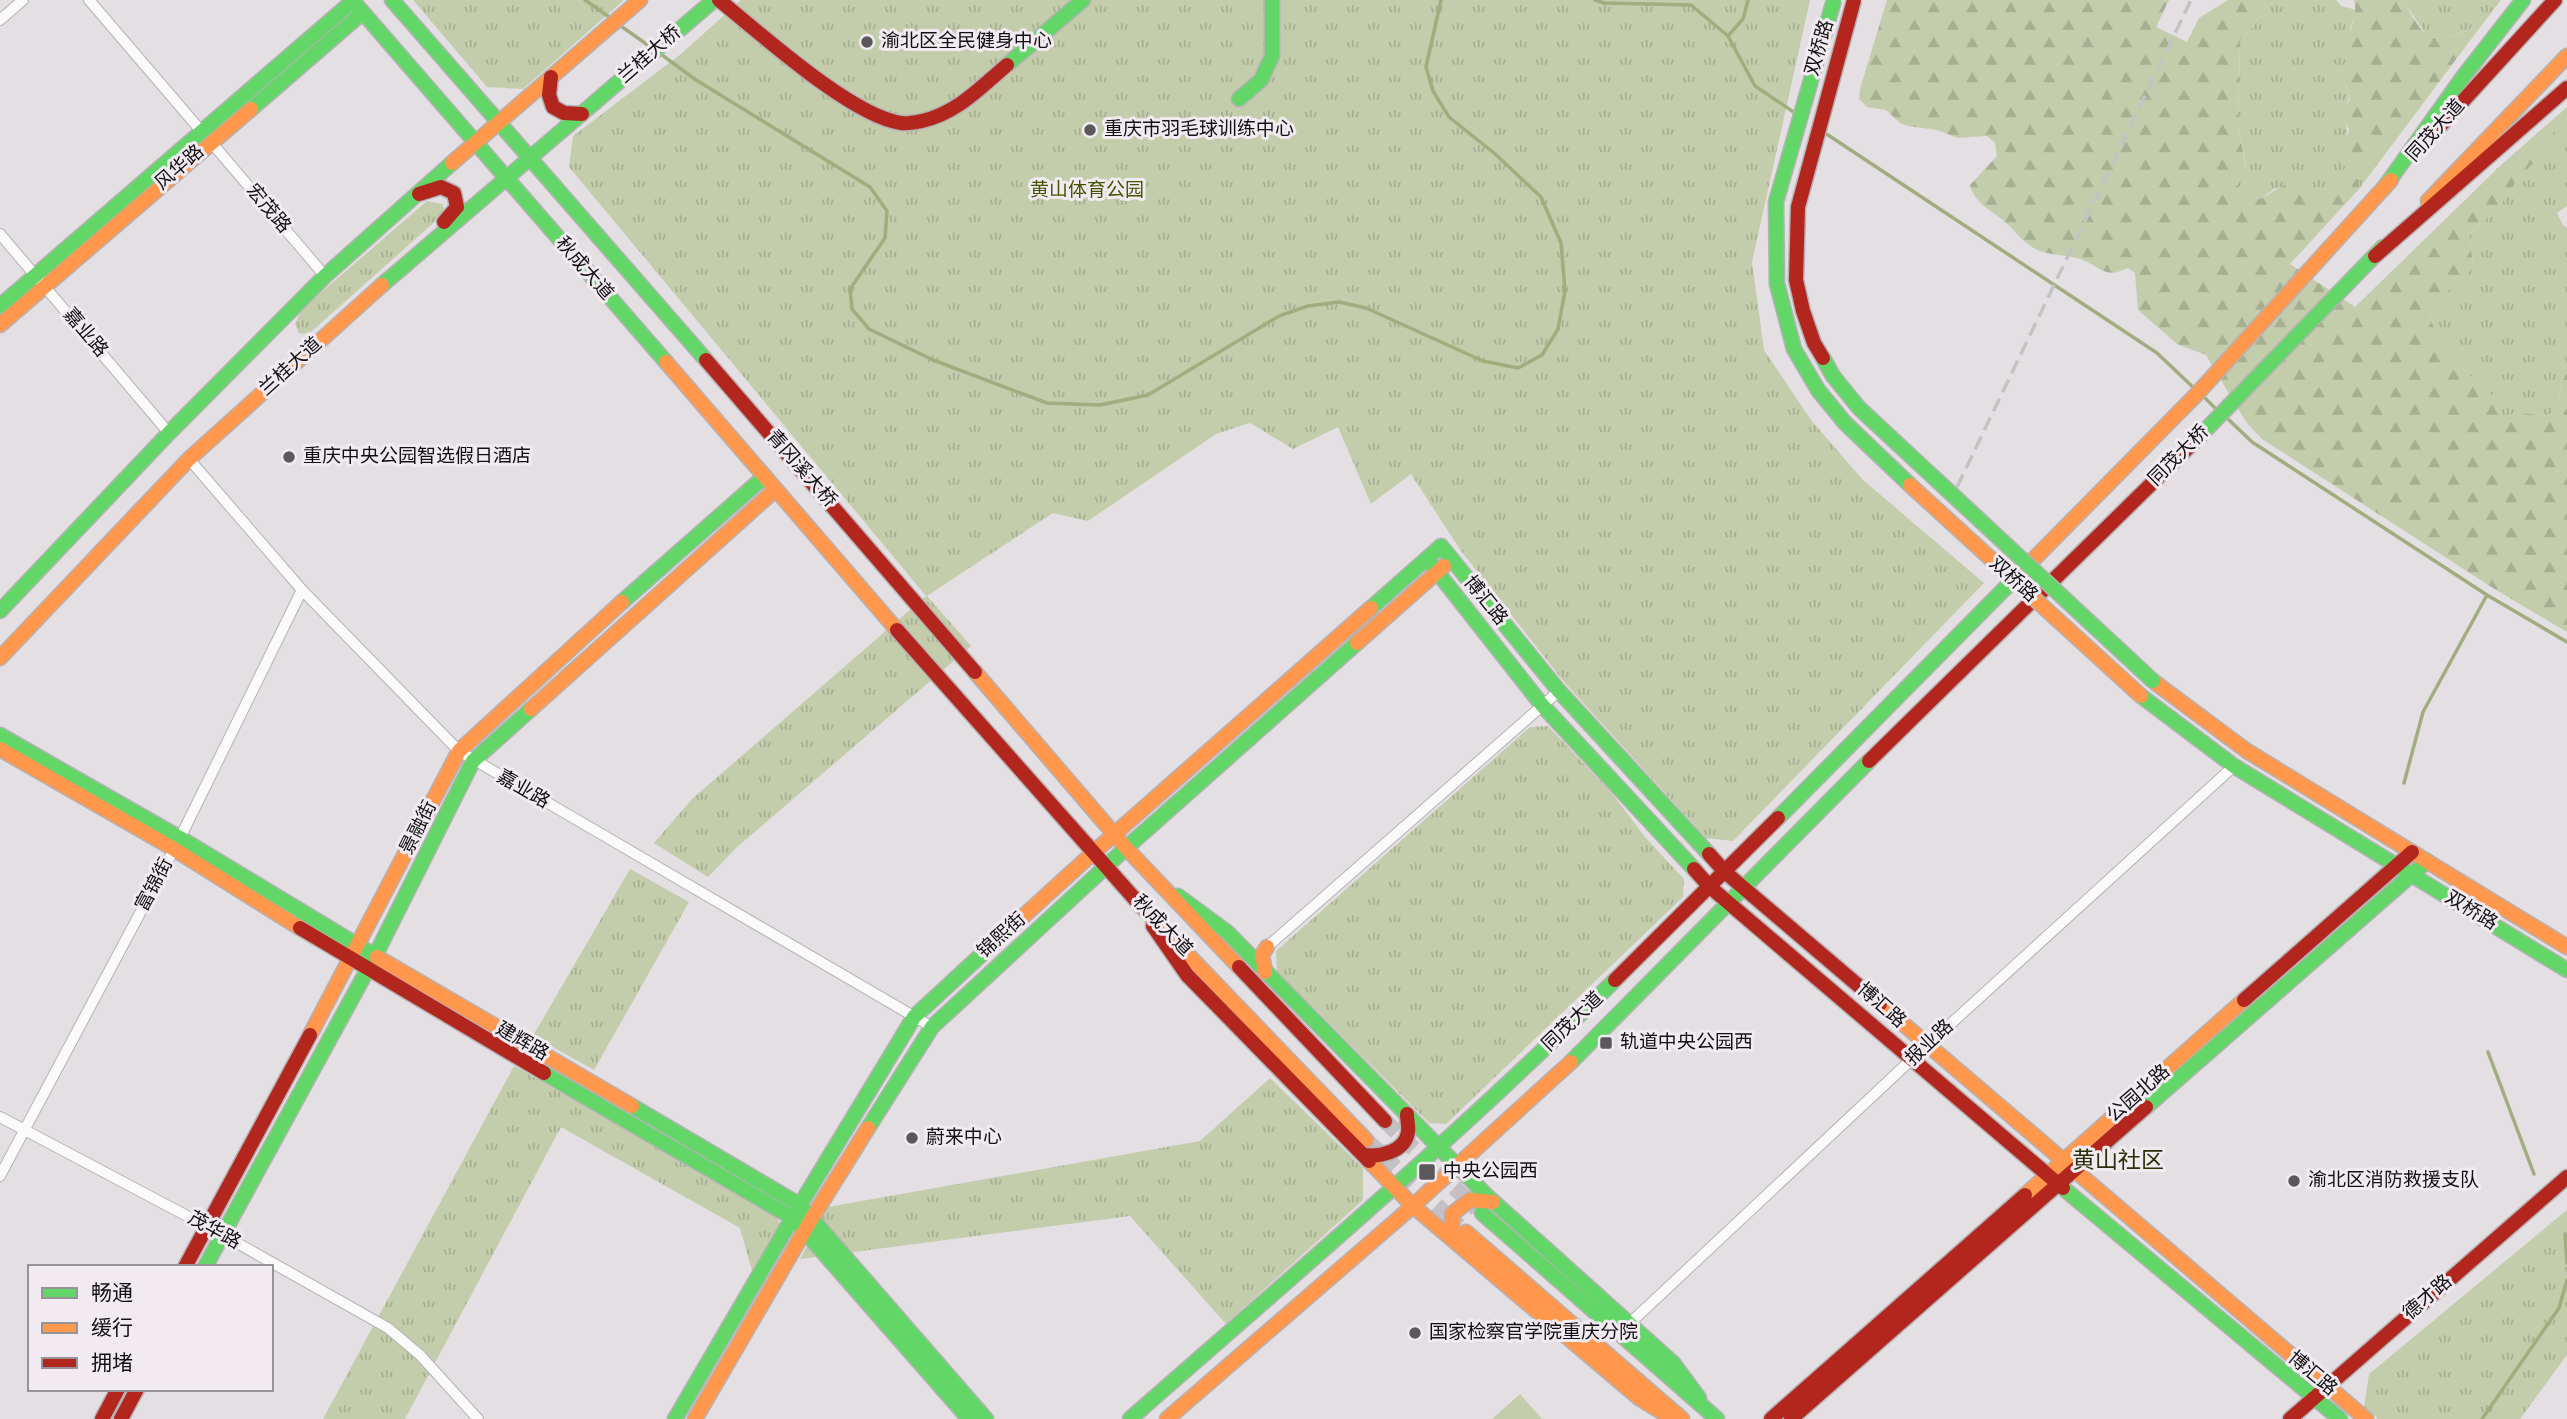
<svg xmlns="http://www.w3.org/2000/svg" width="2567" height="1419" viewBox="0 0 2567 1419" font-family="Overpass,'Noto Sans SC',sans-serif">
  <defs>
    <pattern id="grass-tufts" width="24" height="20" patternUnits="userSpaceOnUse" patternTransform="scale(1.75)"><rect width="24" height="20" fill="#c4cdab"/><path d="M3 7l-1-3M5 7V3M7 7l1-3M15 17l-1-3M17 17v-4M19 17l1-3" fill="none" stroke="#a7af92"/></pattern>
    <pattern id="forest-firs" width="22" height="20" patternUnits="userSpaceOnUse" patternTransform="scale(1.75)"><rect width="22" height="20" fill="#c4cdab"/><path d="M5 1l3.5 6h-7zM16 11l3.5 6h-7z" fill="#a7af92"/></pattern>
  </defs>
  <rect width="100%" height="100%" fill="#e3dfe3"/>
  <path fill="url(#grass-tufts)" d="M413,0H624L523,89L487,87Z
    M741,0H1810L1752,262L1764,350L1811,420L1863,480L1984,583L1733,841L1706,838L1565,683L1461,551L1411,474L1371,504L1338,427L1293,449L1250,423L1216,434L1088,521L1053,513L927,596L971,646L736,848L708,877L654,843L692,799L926,596L569,167L573,136L681,54Z
    M2263,0H2336L2341,6L2357,10L2350,29L2349,54L2341,72L2345,86L2350,92C2349,99 2347,103 2346,109C2343,123 2351,132 2346,145L2372,152L2379,148L2389,149L2359,189V180L2351,177L2327,190L2303,183L2274,189L2260,199L2242,191L2237,185L2238,176L2246,165L2238,126L2240,40L2248,33L2266,8Z
    M2401,0H2501L2475,34L2473,28L2445,39L2429,37C2418,25 2412,11 2401,0Z
    M2567,119V206L2557,213L2563,225L2567,228V373L2561,378C2558,438 2541,405 2504,417C2499,410 2497,404 2493,398C2487,388 2476,383 2469,375C2455,359 2434,336 2430,315L2434,304L2473,263L2469,235L2472,231L2498,208L2521,175L2537,160L2552,134Z
    M427,201L443,204L444,211L440,217L312,331L303,334L299,333L295,324L302,309Z
    M1548,726L1611,792L1645,837L1684,879L1683,897L1446,1124L1429,1123L1277,971L1276,951L1530,727Z
    M630,869L689,902L594,1070L533,1036Z
    M514,1066L775,1214L781,1226L753,1274L740,1228L561,1127L405,1419H323Z
    M1270,1078L1363,1168V1200L1226,1324L1130,1216L800,1259L828,1207L1200,1141Z
    M2567,1210V1355L2520,1419H2378L2364,1407L2369,1374Z"/>
  <path fill="url(#forest-firs)" d="M1887,0H2169L2156,27L2187,42L2199,18L2228,0H2263L2266,8L2248,33L2240,40L2238,126L2247,173L2238,177L2237,185L2242,191L2260,199L2284,185L2303,183L2327,190L2351,177L2359,180V189L2290,264L2355,307L2501,165L2567,107V119L2552,134L2537,160L2521,175L2498,208L2472,231L2469,235L2473,263L2472,269L2434,304L2430,315C2434,336 2455,359 2469,375C2476,383 2487,388 2493,397C2497,404 2499,410 2504,416C2541,405 2558,438 2561,378L2567,373V632L2493,588L2262,439L2246,422L2206,355L2177,344L2138,310L2135,273L2128,268C2105,279 2102,268 2083,260C2070,255 2054,256 2040,251C2024,245 2015,230 2003,220C1989,209 1975,203 1970,185L1997,156L1995,143L1987,136L1958,138L1937,130L1908,126L1900,123L1886,110L1867,107L1859,99L1860,89Z
    M2354,0H2401C2408,7 2409,12 2414,19C2432,49 2448,38 2473,28L2475,34L2389,149C2371,148 2362,160 2349,170L2338,161L2341,155L2348,152L2346,145L2349,130L2343,114L2349,101L2350,92L2341,79V72L2349,54C2343,35 2360,19 2354,0Z"/>
  <path fill="#c4cdab" d="M1520,1394L1542,1419H1492Z"/>
  <g fill="none" stroke-linecap="round" stroke-linejoin="round">
    <path stroke="#a1ad7e" stroke-width="3.5" d="M585,0L612,19
      M1595,0L1604,3L1691,5L1728,36L1755,86L1798,115
      M618,24L652,48
      M1728,36L1743,19L1748,0
      M658,52L696,80L870,187L887,211L885,238L850,289L852,309L869,329L933,360L1047,403L1100,405L1148,395L1279,316L1308,306L1339,302L1366,308L1483,361L1518,368L1542,355L1558,329L1565,291L1561,243L1541,197L1494,153L1449,117L1433,91L1426,67L1441,0
      M1822,131L2157,353L2195,389
      M2201,394L2218,411
      M2227,418L2252,442L2487,595L2567,642
      M2404,783L2423,712L2487,595
      M2488,1052L2534,1174
      M2565,1234L2567,1263
      M2482,1419L2559,1308L2567,1280"/>
    <path stroke="#c4c0c4" stroke-width="16" stroke-dasharray="16 8" stroke-linecap="butt" d="M1385,1121L1477,1209
      M1366,1140L1459,1226"/>
    <g stroke="#b5b2b5" stroke-width="12">
      <path id="street" d="M89,0L202,132
        M0,20L23,0
        M211,142L325,276
        M0,234L169,433
        M189,459L302,590L459,751L932,1027
        M1267,947L1559,691
        M0,1117L223,1235L388,1328L420,1355L478,1419
        M0,1176L180,838L302,590
        M1629,1324L1911,1060L2234,766"/>
    </g>
    <g stroke="#b5b2b5" stroke-width="17">
      <path id="fast" d="M352,0L666,362
        M392,0L706,360
        M1007,65L1083,0
        M1239,99L1261,80L1272,56V0
        M251,109L362,13
        M2384,188L2463,77L2523,0
        M382,285L714,0
        M0,306L353,1
        M2193,443L2383,247
        M1427,559L1542,705L1694,869
        M622,602L764,477
        M1371,608L1441,546L1559,691L1709,854
        M0,611L169,433L325,276L452,163
        M2141,696L2234,766L2567,970
        M0,735L180,838L377,957
        M1778,818L2027,566
        M1178,896L1227,932L1486,1195L1673,1363L1699,1398
        M1571,1062L1869,761
        M544,1073L793,1218L969,1419
        M632,1106L800,1205L986,1419
        M2146,1107L2427,861
        M868,1128L932,1027L1126,848L1357,643
        M2063,1188L2340,1419
        M1482,1213L1717,1419
        M205,1267L375,956L473,761L531,709
        M675,1419L800,1205L914,1017L993,944
        M1130,1419C1294,1275 1460,1134 1615,980"/>
    </g>
    <g stroke="#b5b2b5" stroke-width="17">
      <path id="slow" d="M452,163L640,0
        M2428,201L2567,56
        M0,325L251,109
        M666,362L897,630
        M2027,566L2196,395L2391,180
        M1357,643L1444,566
        M0,658L189,459L382,285
        M975,672L1126,848L1239,967
        M2153,681L2247,751L2567,947
        M531,709L775,490
        M0,749L174,849L300,928
        M1141,906L1366,1140
        M993,944L1094,852L1371,608
        M377,957L632,1106
        M1265,972L1262,955L1267,947
        M1880,1004L2366,1419
        M310,1035L459,751L622,602
        M1369,1161L1413,1206L1639,1398L1673,1419
        M2025,1195L2244,1000
        M1466,1232L1682,1419
        M1456,1242L1452,1228V1214L1470,1200L1493,1202
        M695,1419L812,1218L868,1128
        M1167,1419L1413,1206L1571,1062"/>
    </g>
    <g stroke="#b5b2b5" stroke-width="17">
      <path id="jam" d="M719,0C760,33 851,116 901,123C908,124 916,122 922,121C957,113 980,88 1007,65
        M551,77L549,95L553,107L564,113L582,114
        M2420,148L2555,0
        M419,194L441,187L454,193L457,207L444,222
        M2375,256L2567,88
        M706,360L975,672
        M897,630L1141,906
        M1869,761L2193,443
        M1709,854L1725,872L1880,1004
        M1694,869L1710,887L2063,1188
        M1153,926L1187,975L1369,1161
        M300,928L544,1073
        M1239,967L1385,1121
        M1615,980L1778,818
        M2244,1000L2412,852
        M1364,1155C1380,1157 1405,1152 1408,1132C1409,1127 1407,1120 1407,1114
        M185,1267L310,1035
        M102,1419L118,1389
        M121,1419L137,1389
        M1771,1419L2025,1195
        M1791,1419L2146,1107
        M2290,1419L2567,1177"/>
    </g>
    <use href="#street" stroke="#fbfafb" stroke-width="10"/>
    <use href="#fast" stroke="#63d668" stroke-width="14"/>
    <use href="#slow" stroke="#ff974d" stroke-width="14"/>
    <use href="#jam" stroke="#b3261e" stroke-width="14"/>
    <path stroke="#c4c3c4" stroke-width="3.5" stroke-dasharray="14 7" stroke-linecap="butt" d="M1957,487L2191,0"/>
    <g stroke="#b5b2b5" stroke-width="17" stroke-linecap="butt">
      <path id="fast-bridge" d="M1834,0L1776,202L1777,284L1794,349L1818,390L1845,423L1910,485
        M1823,358L1833,376L1859,408L2153,681"/>
    </g>
    <g stroke="#b5b2b5" stroke-width="17" stroke-linecap="butt">
      <path id="slow-bridge" d="M1910,485L2141,696"/>
    </g>
    <g stroke="#b5b2b5" stroke-width="17" stroke-linecap="butt">
      <path id="jam-bridge" d="M1823,358L1814,343L1803,311L1796,280L1798,207L1854,0"/>
    </g>
    <use href="#fast-bridge" stroke="#63d668" stroke-width="14"/>
    <use href="#slow-bridge" stroke="#ff974d" stroke-width="14"/>
    <use href="#jam-bridge" stroke="#b3261e" stroke-width="14"/>
  </g>
  <g fill="#5b585b" stroke="#f1ebf1" stroke-width="2.5">
    <circle cx="867" cy="42" r="7"/>
    <circle cx="1090" cy="130" r="7"/>
    <circle cx="289" cy="457" r="7"/>
    <rect x="1599" y="1036" width="14" height="14" rx="3.5"/>
    <circle cx="912" cy="1138" r="7"/>
    <rect x="1418" y="1163" width="18" height="18" rx="3.5"/>
    <circle cx="2294" cy="1181" r="7"/>
    <circle cx="1415" cy="1333" r="7"/>
  </g>
  <g text-anchor="middle" dominant-baseline="central" stroke-width="6" stroke-linejoin="round" paint-order="stroke">
    <g font-size="19" fill="#121012" stroke="#f1ebf1" text-anchor="start">
      <text x="881" y="42">渝北区全民健身中心</text>
      <text x="1104" y="130">重庆市羽毛球训练中心</text>
      <text x="303" y="457">重庆中央公园智选假日酒店</text>
      <text x="1620" y="1043">轨道中央公园西</text>
      <text x="926" y="1138">蔚来中心</text>
      <text x="1443" y="1172">中央公园西</text>
      <text x="2308" y="1181">渝北区消防救援支队</text>
      <text x="1429" y="1333">国家检察官学院重庆分院</text>
    </g>
    <g font-size="19" fill="#121012" stroke="#f1ebf1">
      <text transform="translate(1820 48) rotate(-74)">双桥路</text>
      <text transform="translate(650 55) rotate(-41)">兰桂大桥</text>
      <text transform="translate(2436 131) rotate(-48)">同茂大道</text>
      <text transform="translate(180 168) rotate(-41)">风华路</text>
      <text transform="translate(268 209) rotate(50)">宏茂路</text>
      <text transform="translate(584 269) rotate(49)">秋成大道</text>
      <text transform="translate(85 333) rotate(50)">嘉业路</text>
      <text transform="translate(291 367) rotate(-42)">兰桂大道</text>
      <text transform="translate(2179 456) rotate(-45)">同茂大桥</text>
      <text transform="translate(801 469) rotate(49)">青冈溪大桥</text>
      <text transform="translate(2013 580) rotate(42)">双桥路</text>
      <text transform="translate(1485 601) rotate(51)">博汇路</text>
      <text transform="translate(523 790) rotate(30)">嘉业路</text>
      <text transform="translate(419 828) rotate(-63)">景融街</text>
      <text transform="translate(155 885) rotate(-62)">富锦街</text>
      <text transform="translate(2471 911) rotate(31)">双桥路</text>
      <text transform="translate(1162 926) rotate(46)">秋成大道</text>
      <text transform="translate(1002 936) rotate(-42)">锦熙街</text>
      <text transform="translate(1881 1006) rotate(41)">博汇路</text>
      <text transform="translate(1573 1022) rotate(-44)">同茂大道</text>
      <text transform="translate(522 1042) rotate(30)">建辉路</text>
      <text transform="translate(1930 1043) rotate(-43)">报业路</text>
      <text transform="translate(2139 1094) rotate(-41)">公园北路</text>
      <text transform="translate(214 1231) rotate(29)">茂华路</text>
      <text transform="translate(2428 1298) rotate(-41)">德才路</text>
      <text transform="translate(2312 1374) rotate(40)">博汇路</text>
    </g>
    <g font-size="19" fill="#445401" stroke="#f1ebf1">
      <text x="1087" y="191">黄山体育公园</text>
    </g>
    <g font-size="23" fill="#273009" stroke="#f1ebf1">
      <text x="2118" y="1162">黄山社区</text>
    </g>
  </g>
  <rect x="28" y="1265" width="245" height="126" fill="#f1ebf1" stroke="#989398" stroke-width="2"/>
  <rect x="42" y="1288" width="35" height="10" fill="#63d668" stroke="#989398" stroke-width="2"/>
  <text x="91" y="1300" font-size="21" fill="#121012">畅通</text>
  <rect x="42" y="1323" width="35" height="10" fill="#ff974d" stroke="#989398" stroke-width="2"/>
  <text x="91" y="1335" font-size="21" fill="#121012">缓行</text>
  <rect x="42" y="1358" width="35" height="10" fill="#b3261e" stroke="#989398" stroke-width="2"/>
  <text x="91" y="1370" font-size="21" fill="#121012">拥堵</text>
</svg>
